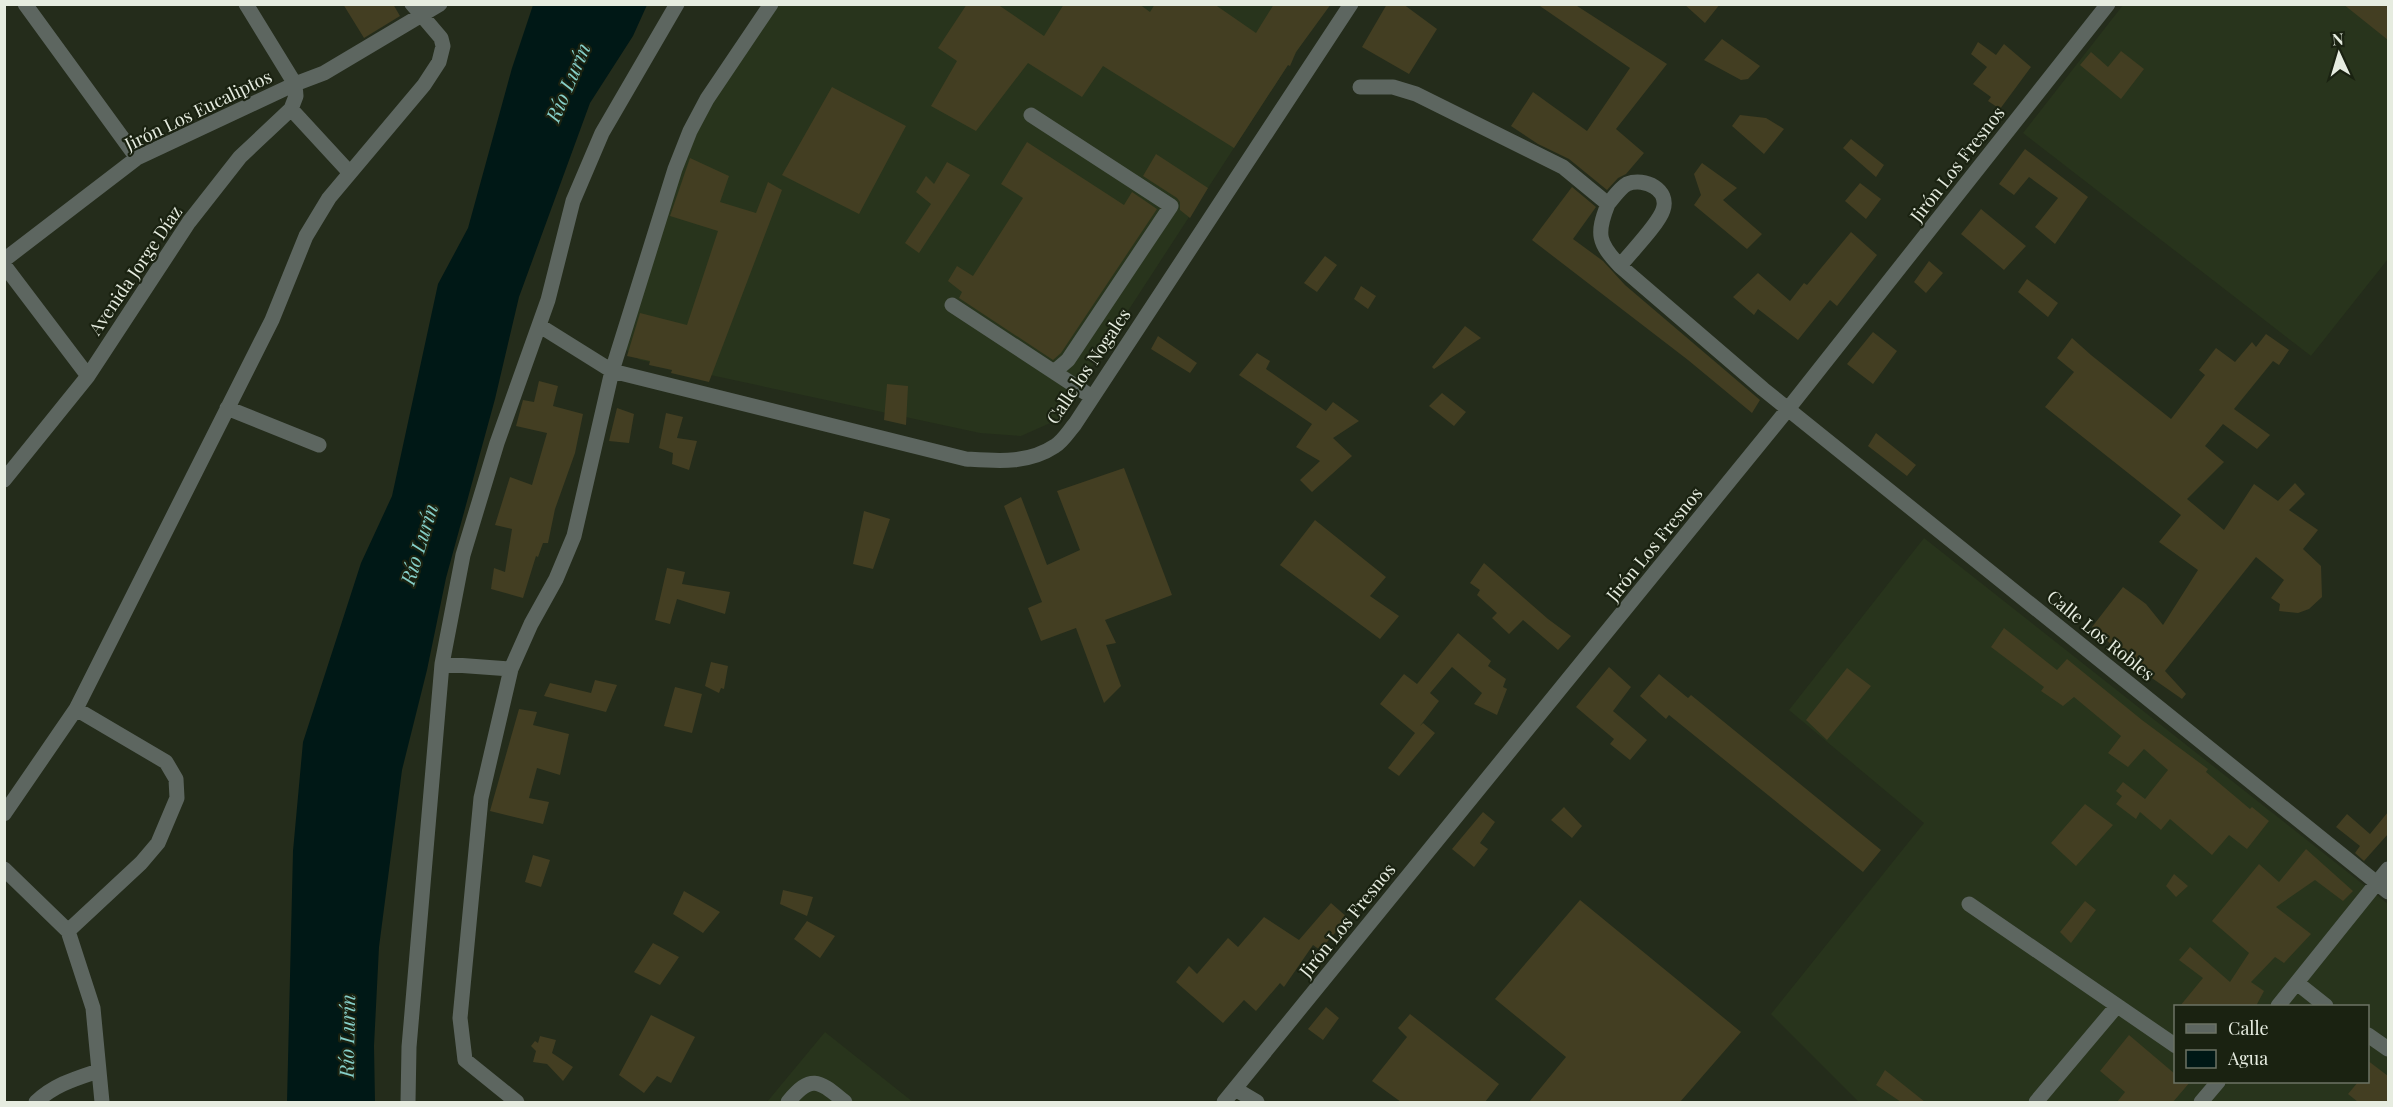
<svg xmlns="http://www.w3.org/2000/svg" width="2393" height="1107" viewBox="0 0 2393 1107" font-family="'Playfair Display',serif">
  <rect width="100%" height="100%" fill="#242c1b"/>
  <path fill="#28341c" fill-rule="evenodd" d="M776,5H1327L1057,420L1021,436L980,433L640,360L620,345L682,160L709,104Z
    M2123,5H2388V259L2311,356L2023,133Z
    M1924,538L2388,904V1102H1859L1771,1014L1924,823L1789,710ZM2176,1006H2368V1082H2176Z
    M825,1032L913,1102H767Z"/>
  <path fill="#001816" d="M533,5H647L633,36L590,103L519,297L495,399L446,578L427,670L402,770L379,947L374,1046L375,1102H287L293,851L303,742L361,563L392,496L438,284L468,228L512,68Z"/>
  <path fill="#433e22" d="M343,4H393L400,16L364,38Z
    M967,4H997L1044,36L1064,4H1139L1150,12L1155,4H1214L1256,33L1274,4H1331L1296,52L1290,66L1288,65L1234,148L1103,66L1082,97L1028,63L976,131L931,106L957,61L938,48Z
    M1387,4H1403L1437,29L1409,74L1362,47Z
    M1537,4H1574L1667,64L1616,129L1644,153L1626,174L1618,178L1607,190L1569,159L1538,144L1511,126L1533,92L1587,131L1630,68Z
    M1684,4H1720L1705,23Z
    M2343,4H2388V40Z
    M1722,39L1760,66L1748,79L1741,80L1704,60Z
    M1978,42L1996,55L2004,44L2031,67L2000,109L1988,101L1991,97L1973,84L1987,67L1971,54Z
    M2121,51L2144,69L2121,99L2080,65L2091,52L2108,67Z
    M832,87L906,126L859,214L782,175Z
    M1740,115L1766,118L1784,129L1764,154L1732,126Z
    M1851,139L1884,165L1876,177L1843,148Z
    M1027,142L1124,205L1132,192L1157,209L1061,353L1053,360L959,298L962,292L948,281L957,266L973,276L1023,198L1001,184Z
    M2025,149L2088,197L2055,244L2035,227L2058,198L2029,177L2014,195L1999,184Z
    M1156,154L1208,188L1190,218L1180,210V202L1177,198L1143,176Z
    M690,158L729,176L720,202L756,213L768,182L782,190L709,382L671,373L672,370L649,365L650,361L627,356L640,313L687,325L718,231L670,216Z
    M947,162L970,175L919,253L905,243L931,204L916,192L926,176L934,184Z
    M1702,163L1737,188L1723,200L1762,234L1747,249L1694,205L1701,195L1694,174Z
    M1860,183L1881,199L1866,219L1845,201Z
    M1572,187L1596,207L1573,239L1603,261L1625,285L1760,400L1752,413L1688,360L1532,240Z
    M1981,209L2026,246L2004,270L1961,234Z
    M1851,232L1877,255L1837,306L1830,300L1798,340L1758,309L1754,315L1733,297L1758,273L1790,301L1804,283L1807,285Z
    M1325,256L1337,265L1317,292L1304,283Z
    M1929,261L1943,273L1926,293L1914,282Z
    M2027,279L2058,303L2048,317L2018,292Z
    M1361,286L1376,296L1368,309L1354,299Z
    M1465,326L1481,338L1434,369L1432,367Z
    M1873,332L1897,351L1873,384L1847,364Z
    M2266,334L2289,350L2279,365L2273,361L2234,409L2270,435L2257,449L2223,424L2205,446L2224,462L2187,499L2224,530L2254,484L2278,501L2295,483L2305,494L2289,510L2318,530L2303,549L2321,566L2322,597L2309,609L2298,613L2279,611L2280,604L2271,598L2284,580L2256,557L2165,671L2186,694L2182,699L2136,667L2092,627L2123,587L2146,604L2163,625L2198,570L2159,542L2181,515L2045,407L2074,372L2057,358L2072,338L2091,355L2171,419L2205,375L2199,370L2216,348L2235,362L2252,342L2256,347Z
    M1158,336L1197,363L1190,373L1151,349Z
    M1257,353L1270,361L1266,369L1326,411L1333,402L1359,421L1333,438L1352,456L1312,492L1300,480L1320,461L1296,447L1312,424L1239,375Z
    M539,381L558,386L553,406L583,414L575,453L555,509L548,543H543L538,557L536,556L523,598L491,589L494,568L505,572L512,529L495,525L510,477L532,485L547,433L516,426L523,400L534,402Z
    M887,384L908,386L906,425L884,420Z
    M1442,393L1466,412L1454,426L1429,406Z
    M617,408L634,414L629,443L609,441Z
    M666,413L683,417L677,438L697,441L689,470L672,464L673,453L659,448Z
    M1876,433L1916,465L1907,476L1868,446Z
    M1124,468L1172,595L1105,620L1116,643L1106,645L1121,686L1104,703L1076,628L1041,641L1028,608L1042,602L1004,506L1021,497L1047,565L1080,550L1057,491Z
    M864,511L890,519L873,569L853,564Z
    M1315,520L1386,577L1370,596L1399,616L1380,639L1280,565Z
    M1484,563L1548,619L1571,636L1558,650L1523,620L1509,634L1492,618L1497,613L1477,595L1480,590L1470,583Z
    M667,568L685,572L682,584L730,592L725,614L677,599L670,624L655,620Z
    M2004,628L2057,670L2067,659L2142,720L2208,769L2206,772L2250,809L2252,807L2269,821L2247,849L2229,835L2212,855L2170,819L2161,830L2140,812L2136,819L2116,804L2122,796L2116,791L2123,782L2145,799L2168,770L2144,749L2128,767L2108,753L2121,736L2074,697L2063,706L2041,691L2044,687L1991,647Z
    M1458,633L1491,661L1488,666L1506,679L1503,687L1507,689L1497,715L1474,704L1482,693L1452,667L1430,693L1439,701L1420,726L1423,723L1435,733L1399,776L1388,768L1415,733L1380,704L1404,674L1417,684Z
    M711,662L728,666L724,689L721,688L719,693L705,686Z
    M1609,667L1631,687L1613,711L1647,740L1630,760L1610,744L1614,739L1576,707Z
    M1847,668L1871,686L1827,740L1806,720Z
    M1659,674L1688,698L1691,695L1881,850L1863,872L1669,715L1666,719L1640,696Z
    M595,680L617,685L606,712L544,696L550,683L591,693Z
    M675,687L702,694L692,733L664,726Z
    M519,709L537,712L533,725L569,734L560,775L537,768L529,798L549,802L543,824L490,811Z
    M2085,804L2113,825L2076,866L2051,843Z
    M1564,807L1582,826L1572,838L1551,820Z
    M1483,812L1495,822L1480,843L1488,849L1474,867L1452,849Z
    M2388,812V834L2364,861L2355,853L2360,846L2336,827L2347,814L2370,834Z
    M2306,849L2353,891L2343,901L2315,880L2276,907L2311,934L2284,963L2275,957L2251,982L2264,991L2256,1006H2180L2203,978L2179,960L2190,947L2230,982L2249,953L2212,921L2259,864L2279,882Z
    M533,855L550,860L541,887L525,882Z
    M2174,874L2188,886L2176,897L2166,886Z
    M783,890L813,897L807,916L780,904Z
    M684,891L720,912L703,933L673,914Z
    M1580,900L1741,1032L1680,1102H1529L1566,1057L1495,999Z
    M2085,901L2096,910L2071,943L2060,932Z
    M1331,903L1348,918L1320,950L1313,945L1284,987L1280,983L1256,1011L1244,1000L1223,1023L1176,982L1189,966L1197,974L1228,938L1238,947L1264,917L1299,940Z
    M807,921L835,936L820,958L794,939Z
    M653,943L679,957L660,985L634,972Z
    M1326,1007L1339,1018L1323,1040L1308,1029Z
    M1410,1014L1499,1084L1485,1102H1401L1372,1081L1407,1037L1398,1028Z
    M651,1015L695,1037L671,1083L657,1076L644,1093L619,1075Z
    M2129,1035L2175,1074V1082H2190L2173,1102H2117L2125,1092L2100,1071Z
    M540,1036L556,1040L552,1053L573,1067L563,1081L547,1064L533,1062L536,1051L531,1046L535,1041L538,1043Z
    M2367,1060L2388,1076V1102H2358L2348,1094L2358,1082H2367Z
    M1885,1070L1925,1102H1901L1876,1085Z"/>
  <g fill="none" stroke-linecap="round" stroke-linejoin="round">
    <path stroke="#5d6660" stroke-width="15" d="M25,4L137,158
      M1360,87H1393L1416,94L1563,167L1608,204C1613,198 1620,188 1627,184C1645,177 1670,190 1663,210C1658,225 1630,253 1620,266L1763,389L2388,892
      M291,109L350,173
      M1031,115L1171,206L1068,360L1054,372
      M1608,204C1596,234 1598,243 1620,266
      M4,260L137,158L295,84L324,73L440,4
      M4,265L88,376
      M952,305L1092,397
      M540,326L612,371L966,459C998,461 1028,464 1055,446C1063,441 1069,431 1075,424L1351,4
      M227,408L319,445
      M4,480L88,376L189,222L240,157L291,109L296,96L295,84L246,4
      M442,664L511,669
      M4,814L76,709L272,320L306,236L329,198L424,85L439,62L443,46L441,38L412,4
      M4,869L68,931L93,1008L102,1102
      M1969,904L2176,1046
      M68,931L141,863L158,843L177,798L176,779L166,762L76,709
      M2297,983L2326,1006
      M2278,1006L2388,869
      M2368,1035L2388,1049
      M1235,1089L1257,1102
      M36,1102C54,1085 74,1079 98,1071
      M408,1102L409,1047L442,664L463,555L497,443L548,300L573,201L602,133L677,4
      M517,1102L465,1060L460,1018L481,798L511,669L531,624L556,579L574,536L612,371L675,169L690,131L707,99L771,4
      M788,1102C812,1073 819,1081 845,1102
      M1224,1102L1788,409L2108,4
      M2036,1102L2116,1007
      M2201,1102L2218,1082"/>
  </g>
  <g text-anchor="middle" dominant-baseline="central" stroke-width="4.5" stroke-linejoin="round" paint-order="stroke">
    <g font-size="18" fill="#e6ece0" stroke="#1a2211">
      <text transform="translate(198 110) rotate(-26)">Jirón Los Eucaliptos</text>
      <text transform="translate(1957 164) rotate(-52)">Jirón Los Fresnos</text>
      <text transform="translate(135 270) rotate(-56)">Avenida Jorge Díaz</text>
      <text transform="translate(1088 366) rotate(-56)">Calle los Nogales</text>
      <text transform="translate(1654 544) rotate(-51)">Jirón Los Fresnos</text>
      <text transform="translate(2101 635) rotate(39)">Calle Los Robles</text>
      <text transform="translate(1347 920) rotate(-51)">Jirón Los Fresnos</text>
    </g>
    <g font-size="20" font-style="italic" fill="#86cfc8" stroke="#1a2211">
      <text transform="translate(567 82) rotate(-67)">Río Lurín</text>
      <text transform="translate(418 544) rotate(-73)">Río Lurín</text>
      <text transform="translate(346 1036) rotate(-89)">Río Lurín</text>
    </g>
  </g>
  <rect width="2393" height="1107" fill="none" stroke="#e6ece0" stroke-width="12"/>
  <rect x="2174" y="1005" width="195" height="78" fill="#1a2211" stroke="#6c7364" stroke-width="1.5"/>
  <rect x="2186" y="1024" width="30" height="9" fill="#5d6660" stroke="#6c7364" stroke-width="1.5"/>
  <text x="2228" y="1035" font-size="18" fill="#e6ece0">Calle</text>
  <rect x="2186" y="1050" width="30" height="18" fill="#001816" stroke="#6c7364" stroke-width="1.5"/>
  <text x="2228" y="1065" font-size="18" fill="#e6ece0">Agua</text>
  <g transform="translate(2339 54) rotate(356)" stroke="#1a2211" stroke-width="4.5" paint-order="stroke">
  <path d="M0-4.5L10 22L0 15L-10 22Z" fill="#e6ece0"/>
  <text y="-9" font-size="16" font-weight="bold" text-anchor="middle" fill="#e6ece0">N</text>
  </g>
</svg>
